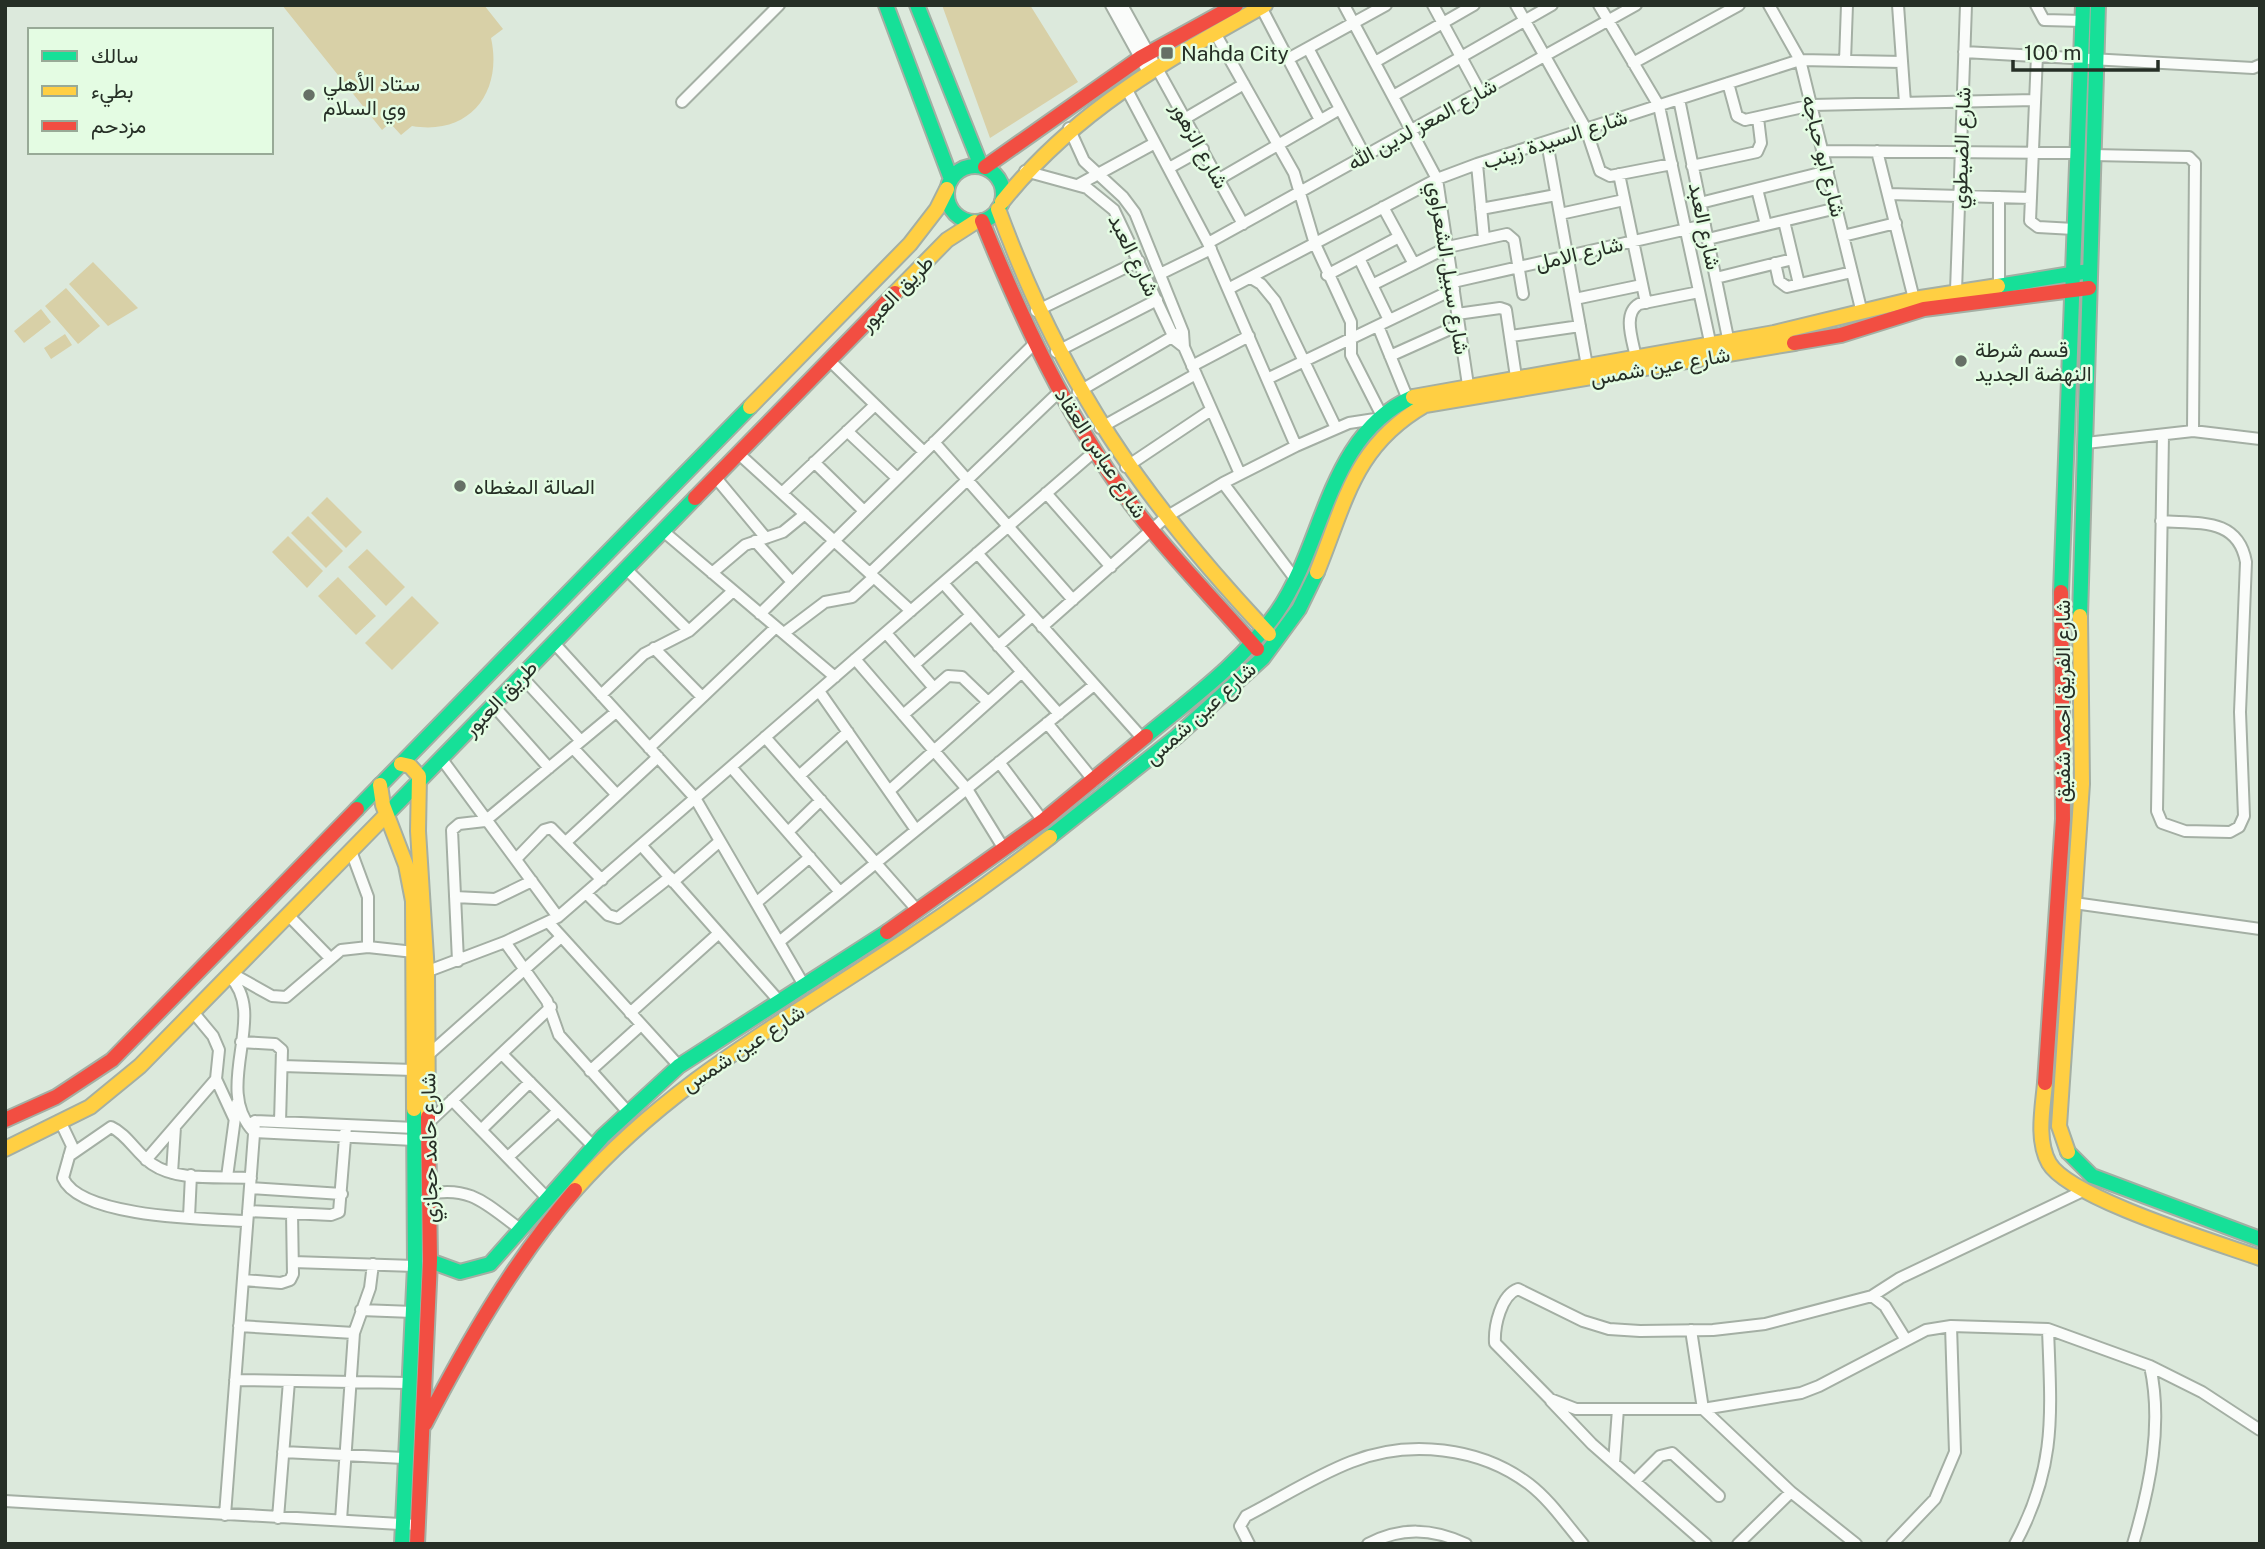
<svg xmlns="http://www.w3.org/2000/svg" width="2265" height="1549" viewBox="0 0 2265 1549" font-family="'Public Sans',Vazirmatn,sans-serif">
  <rect width="100%" height="100%" fill="#dce9dc"/>
  <path fill="#d8d0a7" d="M282,5H484L503,29L491,38C503,92 470,136 412,126L401,135L390,123L382,130Z
    M942,5H1030L1078,82L990,138Z
    M93,262L138,308L108,326L69,284Z
    M66,288L100,326L78,344L45,306Z
    M41,309L51,322L24,343L14,331Z
    M65,334L72,345L51,359L44,348Z
    M327,497L362,532L346,548L311,513Z
    M308,516L343,551L326,568L291,533Z
    M288,536L323,571L307,588L272,552Z
    M367,549L405,587L386,606L348,567Z
    M338,577L376,616L356,635L318,596Z
    M412,596L439,623L392,670L365,643Z"/>
  <g fill="none" stroke-linecap="round" stroke-linejoin="round">
    <g stroke="#a4afa4" stroke-width="14">
      <path id="street" d="M1111,5L1148,72
        M1122,5L1243,224
        M1344,5L1437,179L1468,385
        M1433,5L1480,92
        M1516,5L1586,129L1600,171L1610,176L1672,164
        M1599,5L1659,106L1712,351
        M1769,5L1800,60L1862,313
        M1898,5L1905,103
        M2036,5L2044,20L2083,21
        M1261,7L1320,120
        M1215,33L1294,173L1315,244L1351,322V355L1381,414
        M1308,48L1365,156
        M1964,52L2253,68L2260,65
        M2037,55L2030,221L2038,227L2074,229
        M1288,59L1386,5
        M1845,61L1847,5
        M1375,62L1474,5
        M1633,63L1739,5
        M1728,83L1737,116L1745,120L1812,105L2035,100
        M1126,88L1208,243L1296,446
        M1393,96L1552,5
        M1679,99L1730,348
        M682,102L779,5
        M1186,118L1244,84
        M1069,128L1084,161L1123,197L1135,213L1183,332L1184,347L1240,474
        M1547,142L1587,366
        M1823,151L2079,153
        M1877,151L1914,299
        M2093,155L2189,157L2195,163L2193,431
        M1477,164L1484,239
        M1692,166L1757,152L1761,143L1758,118
        M1169,168L1203,149
        M1025,171L1087,188L1114,210L1175,340L1184,347
        M1619,174L1646,303
        M1219,179L1340,109
        M1078,185L1155,143
        M1757,189L1766,225
        M1889,194L2031,198
        M1999,197V284
        M1700,203L1828,171
        M1383,207L1414,264
        M1481,209L1556,195
        M1560,214L1624,200
        M1784,221L1799,284
        M1843,236L1896,223
        M1708,239L1837,208
        M1208,243L1636,5
        M1359,258L1389,320
        M1775,263L1779,281L1787,287L1852,272
        M1160,274L1211,249
        M1327,275L1399,237
        M1251,278L1261,284L1275,301L1336,428
        M1716,278L1793,259
        M1453,282L1705,225
        M1372,285L1448,247L1507,234L1514,240L1523,294
        M1228,289L1437,179L1477,164L1800,60L1902,62
        M1956,291L1966,5
        M1575,299L1642,285
        M1036,311L1139,261
        M1457,314L1500,308L1506,310L1516,377
        M1378,326L1407,397
        M1511,336L1580,326
        M1056,352L1157,300
        M1390,356L1459,325
        M1636,358C1633,341 1622,314 1639,304L1699,292
        M830,361L924,452
        M1192,366L1249,336
        M1267,379L1454,289
        M1078,392L1177,334
        M1100,428L1196,374
        M847,431L897,478
        M934,442L1073,600
        M2086,443L2193,431L2260,439
        M739,454L911,611
        M814,462L864,511
        M1126,467L1211,410
        M716,478L766,538
        M1223,483L1296,580
        M782,493L875,405
        M1046,493L1111,567
        M2161,521C2198,524 2238,517 2246,562L2240,712L2244,816L2239,827L2230,832L2185,831L2162,823L2157,811L2163,435
        M663,531L835,677
        M755,541L792,582
        M977,553L1143,739
        M626,569L689,631
        M712,573L745,545L783,532L805,514
        M870,573L1060,391
        M943,583L1059,714
        M760,614L1035,343
        M1042,627L1166,517L1223,483L1296,446L1349,423L1375,419
        M784,633L825,602L852,597L874,577
        M886,633L934,688
        M554,643L695,798L805,987
        M998,646L1032,616
        M654,648L702,697
        M855,659L967,789L1004,849
        M914,665L971,615
        M521,676L581,741
        M819,691L916,830
        M601,695L644,654L689,631L733,591
        M493,705L549,768
        M903,715L948,676L962,677L988,702
        M1047,723L1094,781
        M765,737L918,911
        M573,748L617,795
        M649,748L776,627
        M441,758L558,917
        M999,762L1043,821
        M731,767L840,892
        M799,776L848,732
        M889,791L1022,672
        M788,832L821,800
        M566,842L658,757
        M641,845L780,1002
        M351,851L368,897V947
        M517,858L544,830L551,828L602,880
        M673,882L720,841
        M586,893L608,915L618,918L670,877
        M455,897L495,899L532,881
        M756,903L810,857
        M2074,903L2260,929
        M288,915L330,958
        M550,924L679,1066
        M505,942L547,1001L559,1035L627,1111
        M779,942L1094,685
        M458,961L452,830L459,824L485,821L616,712
        M231,973L272,996L286,997L341,950L368,947L414,952
        M423,973L505,942L558,917L1095,451
        M229,976C270,1015 211,1087 254,1132L414,1140
        M630,1013L719,933
        M241,1042L275,1044L282,1050L280,1122
        M502,1054L592,1145
        M428,1055L561,937
        M282,1066L414,1070
        M590,1071L641,1025
        M216,1079L234,1118
        M452,1100L547,1198
        M61,1123L72,1146L63,1178C80,1218 208,1219 247,1221
        M250,1124L255,1121L415,1128
        M427,1124L551,1007
        M481,1130L530,1082
        M69,1156L111,1127C127,1134 137,1154 152,1164C178,1182 220,1176 251,1178
        M508,1157L558,1111
        M146,1160L216,1079L219,1050L213,1036L193,1012
        M172,1173L175,1127
        M227,1177L237,1103
        M250,1188L342,1194
        M428,1194C471,1185 487,1205 520,1229
        M248,1211L331,1215L339,1212L346,1126
        M189,1217L191,1175
        M293,1262L415,1266
        M243,1280L281,1283L290,1280L293,1274L292,1213
        M1872,1296L1900,1278L2085,1190
        M361,1310L413,1312
        M239,1326L354,1333
        M1691,1330L1703,1409H1576L1550,1399L1495,1343C1494,1326 1501,1295 1518,1289L1583,1321L1609,1329L1640,1331L1713,1330L1765,1324L1872,1296L1885,1306L1906,1340
        M235,1380L408,1383
        M1551,1401L1592,1444L1706,1544
        M283,1452L404,1458
        M1614,1463L1618,1409
        M1635,1481L1660,1456L1672,1453L1719,1496
        M5,1501L417,1525
        M225,1515L255,1121
        M278,1518L289,1381
        M341,1520L354,1333L370,1288L373,1264
        M1249,1544L1240,1526L1246,1516C1281,1498 1315,1476 1351,1462C1409,1439 1480,1447 1529,1484C1550,1500 1566,1524 1583,1544
        M1368,1544C1401,1527 1432,1528 1466,1544
        M1738,1544L1791,1492
        M1856,1544L1791,1492L1703,1409L1801,1393L1819,1386L1926,1330L1951,1326L2048,1329L2150,1366L2202,1392L2260,1430
        M1892,1544L1935,1499L1955,1452L1951,1326
        M2015,1544C2057,1466 2051,1414 2048,1329
        M2133,1544C2150,1487 2163,1424 2150,1366"/>
    </g>
    <g stroke="#a4afa4" stroke-width="18">
      <path id="fast" d="M886,5L951,179
        M917,5L981,166
        M947 194a28 28 0 1 1 56 0a28 28 0 1 1-56 0Z
        M1998,286L2089,271
        M2061,592L2083,5
        M2080,616L2098,5
        M1146,736C1192,698 1242,662 1277,612C1325,543 1327,435 1413,397
        M357,809L750,407
        M386,815L695,498
        M1050,837L1176,737L1263,658L1299,609L1317,572
        M2068,1152L2092,1176L2260,1239
        M430,1261L460,1272L490,1264L603,1136L679,1066L887,932
        M402,1544L415,1266L414,1109"/>
    </g>
    <g stroke="#a4afa4" stroke-width="18">
      <path id="slow" d="M1002,202C1075,111 1165,61 1265,5
        M998,209C1062,384 1142,499 1269,634
        M895,293L947,240L975,222
        M1413,397L1774,333L1914,299L1998,286
        M750,407L910,244L937,209L947,189
        M1317,572C1346,501 1354,446 1425,405L1794,343
        M401,764L410,766L419,776L418,831L427,973L428,1117
        M380,785L383,805L406,865L413,901L414,1109
        M2045,1083C2043,1107 2036,1140 2049,1163C2069,1198 2218,1243 2260,1258
        M5,1149L90,1107L140,1066L386,815
        M2068,1152L2059,1126L2082,784L2080,616
        M575,1190C659,1095 757,1037 862,969C926,928 989,884 1050,837"/>
    </g>
    <g stroke="#a4afa4" stroke-width="18">
      <path id="jam" d="M985,167L1140,58L1236,5
        M982,221C1022,320 1067,417 1131,504C1169,555 1215,600 1257,649
        M1794,343L1841,335L1924,309L2089,288
        M695,498L895,293
        M887,932L1044,820L1146,736
        M2045,1083L2063,819L2061,592
        M5,1120L56,1097L112,1060L357,809
        M425,1424C468,1341 514,1261 575,1190
        M417,1544L430,1261L428,1117"/>
    </g>
    <use href="#street" stroke="#fafcfa" stroke-width="10"/>
    <use href="#fast" stroke="#16e098" stroke-width="14"/>
    <use href="#slow" stroke="#ffcf43" stroke-width="14"/>
    <use href="#jam" stroke="#f24e42" stroke-width="14"/>
  </g>
  <g fill="#667066" stroke="#e4fce3" stroke-width="2.5">
    <rect x="1160" y="46" width="14" height="14" rx="3.5"/>
    <circle cx="309" cy="95" r="7"/>
    <circle cx="1961" cy="361" r="7"/>
    <circle cx="460" cy="486" r="7"/>
  </g>
  <g text-anchor="middle" dominant-baseline="central" stroke-width="5" stroke-linejoin="round" paint-order="stroke">
    <g font-size="21" fill="#262f26" stroke="#e4fce3" text-anchor="start">
      <text x="1181" y="53">Nahda City</text>
      <text x="323" y="83">ستاد الأهلي<tspan x="323" dy="24">وي السلام</tspan></text>
      <text x="1975" y="349">قسم شرطة<tspan x="1975" dy="24">النهضة الجديد</tspan></text>
      <text x="474" y="486">الصالة المغطاه</text>
    </g>
    <g font-size="21" fill="#262f26" stroke="#e4fce3">
      <text transform="translate(1422 124) rotate(-29)">شارع المعز لدين الله</text>
      <text transform="translate(1555 139) rotate(-18)">شارع السيدة زينب</text>
      <text transform="translate(1200 145) rotate(61)">شارع الزهور</text>
      <text transform="translate(1961 148) rotate(-88)">شارع الضيطوي</text>
      <text transform="translate(1824 156) rotate(76)">شارع ابو حباجه</text>
      <text transform="translate(1705 226) rotate(78)">شارع العبد</text>
      <text transform="translate(1579 253) rotate(-13)">شارع الامل</text>
      <text transform="translate(1134 255) rotate(64)">شارع العبد</text>
      <text transform="translate(1449 268) rotate(81)">شارع سبيل الشعراوي</text>
      <text transform="translate(896 293) rotate(-46)">طريق العبور</text>
      <text transform="translate(1660 366) rotate(-10)">شارع عين شمس</text>
      <text transform="translate(1101 453) rotate(57)">شارع عباس العقاد</text>
      <text transform="translate(500 698) rotate(-46)">طريق العبور</text>
      <text transform="translate(2062 701) rotate(-90)">شارع الفريق احمد شفيق</text>
      <text transform="translate(1200 713) rotate(-42)">شارع عين شمس</text>
      <text transform="translate(743 1048) rotate(-33)">شارع عين شمس</text>
      <text transform="translate(429 1148) rotate(-91)">شارع حامد حجازي</text>
    </g>
  </g>
  <rect width="2265" height="1549" fill="none" stroke="#262f26" stroke-width="14"/>
  <rect x="28" y="28" width="245" height="126" fill="#e4fce3" stroke="#98aa97" stroke-width="2"/>
  <rect x="42" y="51" width="35" height="10" fill="#16e098" stroke="#98aa97" stroke-width="2"/>
  <text x="91" y="63" font-size="21" fill="#262f26">سالك</text>
  <rect x="42" y="86" width="35" height="10" fill="#ffcf43" stroke="#98aa97" stroke-width="2"/>
  <text x="91" y="98" font-size="21" fill="#262f26">بطيء</text>
  <rect x="42" y="121" width="35" height="10" fill="#f24e42" stroke="#98aa97" stroke-width="2"/>
  <text x="91" y="133" font-size="21" fill="#262f26">مزدحم</text>
  <path d="M2013 60v10h145v-10" fill="none" stroke="#262f26" stroke-width="3.5"/>
  <text x="2024" y="60" font-size="21" fill="#262f26" stroke="#e4fce3" stroke-width="5" paint-order="stroke">100 m</text>
</svg>
